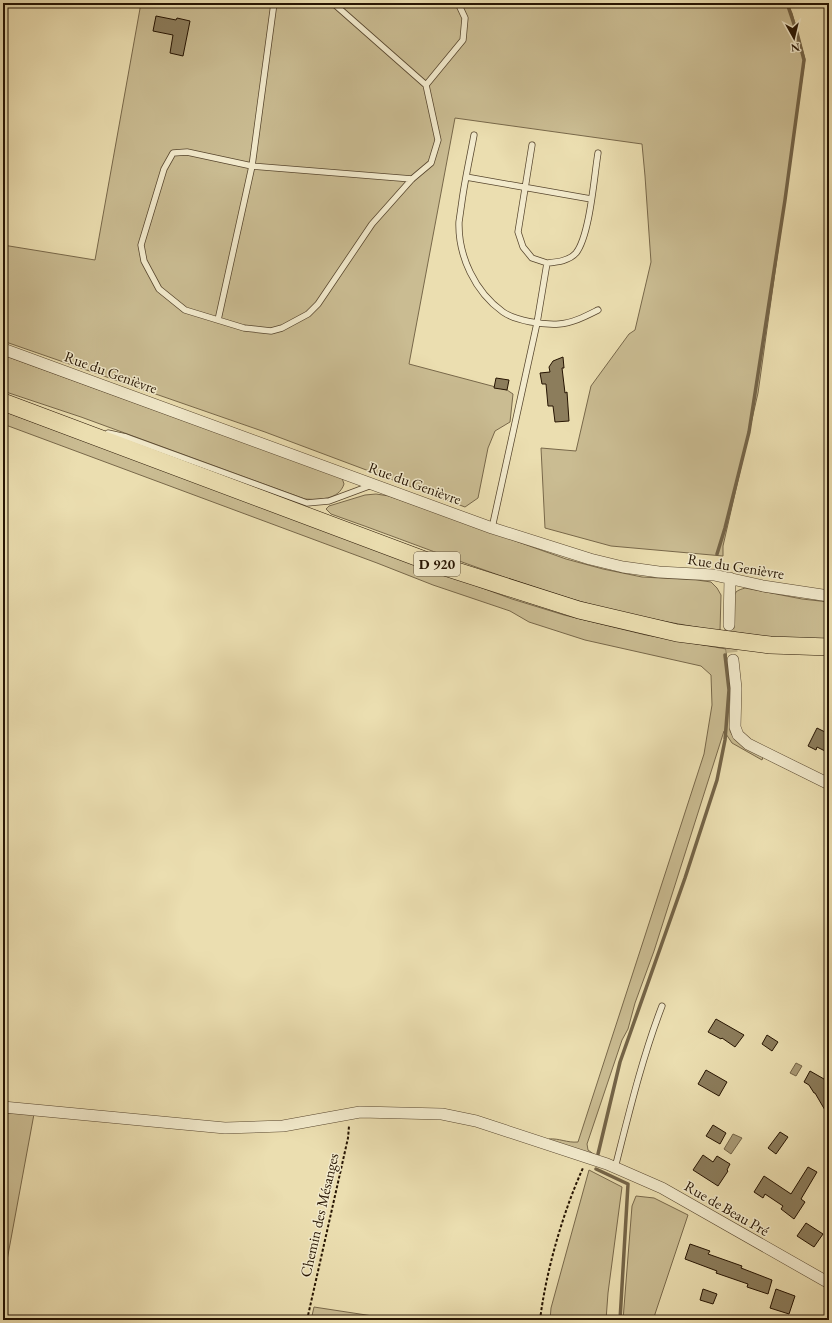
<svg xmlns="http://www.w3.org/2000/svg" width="832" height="1323" viewBox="0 0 832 1323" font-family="'EB Garamond',serif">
  <rect width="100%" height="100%" fill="#ebdeb0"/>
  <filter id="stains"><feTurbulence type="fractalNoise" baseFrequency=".005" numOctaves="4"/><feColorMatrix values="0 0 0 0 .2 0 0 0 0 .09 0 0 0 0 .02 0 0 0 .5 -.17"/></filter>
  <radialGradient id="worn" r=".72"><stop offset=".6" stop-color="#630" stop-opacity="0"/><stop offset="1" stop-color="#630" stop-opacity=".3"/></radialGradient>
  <path fill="#cabc92" stroke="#78684a" d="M141,3H787L792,13L805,59L758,393L723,546V556L611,546L545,528L541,448L576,451L591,386L629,334L635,330L651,262L645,176L642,144L455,118L409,364L507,390L513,394L510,422L495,431L488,448L478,498L465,507L265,432L3,341V245L95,260Z
    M3,355L342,478L344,484C339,500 319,500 305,499L81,417L3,391Z
    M3,411L512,599L564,615L646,635L726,649L727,664L732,684L730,731C736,745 750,750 763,757L762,760L732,743L724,731L654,951L635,1003L628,1029L622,1040L587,1144L588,1150L595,1155L552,1141L549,1139C559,1138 567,1143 578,1142L704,754L712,705L711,675L701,666L585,640L529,622L510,611L433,585L377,563L3,424Z
    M376,494L389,496L566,559L603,569L642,577L697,580L711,582L717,588L721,595L720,631C682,625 644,618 607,609C513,584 422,546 331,514L326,509L329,506L365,495Z
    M745,588L802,599L829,602V640L769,637L734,632C734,623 730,600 736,592C738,590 742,589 745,588Z
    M3,1113L34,1114L3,1282Z
    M589,1170L622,1187L608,1293L606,1320H550L551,1308Z
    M636,1196L654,1198L688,1215L653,1320H623L632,1206Z
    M314,1307L399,1320H311Z"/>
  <path fill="#a89975" stroke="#746447" d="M796,1063L802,1066L796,1076L790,1073Z
    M733,1134L742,1138L731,1154L724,1149Z"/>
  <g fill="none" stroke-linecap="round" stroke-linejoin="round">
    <path stroke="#746447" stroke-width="3.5" d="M717,554L725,528L749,432L785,200L804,60L797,33L787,3
      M598,1154L620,1062L685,878L717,780L725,740L729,690L725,655
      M596,1169L628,1184L620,1320"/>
  </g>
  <path fill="#8c7d5c" stroke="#261402" d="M156,16L176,20L177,18L190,21L183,56L170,53L173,35L153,31Z
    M563,357L564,368H562L565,393L567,392L569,421L555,422L553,406H548L546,384H542L540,373L550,372L549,367L553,361Z
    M496,378L509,380L507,390L494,388Z
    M817,728L829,734V753L817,747L816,750L808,746Z
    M716,1019L744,1035L735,1047L722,1038L721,1039L708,1032Z
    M767,1035L778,1042L772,1051L762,1044Z
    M706,1070L727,1082L719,1096L698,1084Z
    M810,1071L824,1079L829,1088V1117L815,1093H814L809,1085L804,1082Z
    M713,1125L726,1133L720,1144L706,1136Z
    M780,1132L788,1137L776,1154L768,1148Z
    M703,1155L713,1162L717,1156L730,1164L727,1170L728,1171L718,1186L693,1170Z
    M808,1167L817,1172L801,1199L805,1202L794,1219L781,1209L783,1206L765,1194L763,1198L754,1192L764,1176L791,1194Z
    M806,1223L823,1234L814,1247L797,1236Z
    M690,1244L710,1251L708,1254L742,1266L741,1268L772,1280L768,1294L747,1287L748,1284L716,1273L717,1271L685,1259Z
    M703,1289L717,1294L713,1304L700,1300Z
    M776,1289L795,1296L789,1314L770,1308Z"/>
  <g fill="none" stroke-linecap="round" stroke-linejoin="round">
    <path stroke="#c4b68d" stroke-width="11" stroke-dasharray="11 5.5" stroke-linecap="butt" d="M729,625L733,660"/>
    <g stroke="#57462e" stroke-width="7">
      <path id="lane" d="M274,3L252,166L412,179
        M333,3L426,85
        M474,135C470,157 465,179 462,201C461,208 460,215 459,222C458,256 475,292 503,312C516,321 543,325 559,324C573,323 586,316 598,310
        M532,145L518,232L523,247L532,258L547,263
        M466,177L591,199
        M218,320L252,166L187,152L173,153L164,169L141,245L144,261L159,289L185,310L244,328L271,331L282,328L308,314L318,304L372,224L412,179L431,163L438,140L426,85L463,40L465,18L458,3
        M108,433L126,437L307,503L329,501L372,485
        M492,528L537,323L547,263C557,262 569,261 576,253C590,235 594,177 598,153
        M615,1168C629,1113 642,1058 662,1006"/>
    </g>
    <g stroke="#57462e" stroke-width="12">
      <path id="street" d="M3,349L492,528L590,559L623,567L659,572L714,575L763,586L829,596
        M729,625L730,578
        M733,660L736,688L735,727L738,735L748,744L829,784
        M3,1107L225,1128L283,1126L360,1112L442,1114L476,1121L607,1164L662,1188L829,1283"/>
    </g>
    <g stroke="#261402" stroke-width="18">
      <path id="primary" d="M3,402L435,564L579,610L677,633L770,645L829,647"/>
    </g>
    <path stroke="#261402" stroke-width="2" stroke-dasharray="3 2" stroke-linecap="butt" d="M307,1320L348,1138L349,1126
      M540,1320C546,1271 563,1212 583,1168"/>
    <use href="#lane" stroke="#f2eacc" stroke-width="5.5"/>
    <use href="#street" stroke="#f2eacc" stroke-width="11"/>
    <use href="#primary" stroke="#ebdeb0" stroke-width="17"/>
  </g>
  <g text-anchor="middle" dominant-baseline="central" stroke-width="3" stroke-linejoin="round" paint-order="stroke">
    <rect fill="#f2eacc" stroke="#63543f" stroke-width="1" x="414" y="552" width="46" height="24" rx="3"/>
    <g font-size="14" font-weight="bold" fill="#261402">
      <text x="437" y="564">D 920</text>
    </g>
    <g font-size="15" fill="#261402" stroke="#f2eacc">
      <text transform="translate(111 372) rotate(20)">Rue du Genièvre</text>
      <text transform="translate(415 483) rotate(20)">Rue du Genièvre</text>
      <text transform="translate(736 566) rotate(9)">Rue du Genièvre</text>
      <text transform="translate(727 1208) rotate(30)">Rue de Beau Pré</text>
      <text transform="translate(319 1215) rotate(-77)">Chemin des Mésanges</text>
    </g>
  </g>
  <rect width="832" height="1323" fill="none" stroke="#ebdeb0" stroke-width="16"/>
  <rect x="4" y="4" width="824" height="1315" fill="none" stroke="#261402" stroke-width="2"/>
  <rect x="8" y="8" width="816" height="1307" fill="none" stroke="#261402"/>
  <g transform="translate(794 38) rotate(172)" stroke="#f2eacc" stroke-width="3" paint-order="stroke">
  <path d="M0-3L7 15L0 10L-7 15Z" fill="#261402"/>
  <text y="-6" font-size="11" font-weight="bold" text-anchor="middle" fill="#261402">N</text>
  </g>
  <rect width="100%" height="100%" filter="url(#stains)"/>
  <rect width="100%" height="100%" fill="url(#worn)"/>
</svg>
